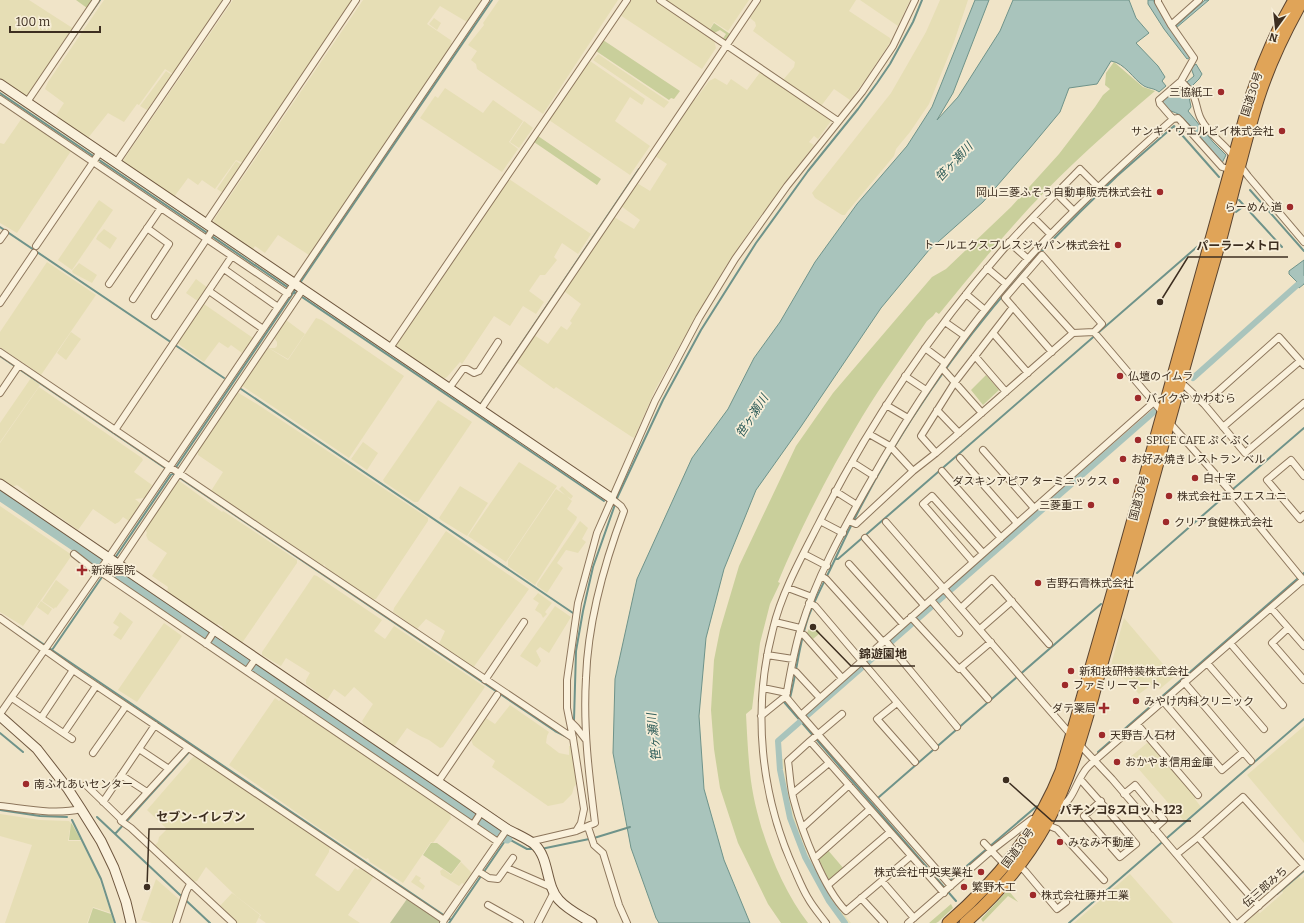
<svg xmlns="http://www.w3.org/2000/svg" width="1304" height="923" viewBox="0 0 1304 923" font-family="Bitter,'Noto Sans JP',serif">
  <rect width="100%" height="100%" fill="#f0e4c8"/>
  <path fill="#e6deb5" d="M0,0H29L74,29L27,98L0,80Z
    M104,0H223L173,74L165,69L139,105L137,104L124,122L108,113L88,138L55,117L64,103L45,89L48,82Z
    M233,0H353L243,163L236,160L215,189L202,180L198,185L188,178L174,197L122,162Z
    M363,0H482L467,22L440,6L427,24L452,41L451,43L453,44L309,255L278,235L265,253L255,246L252,251L214,225L215,223L213,221Z
    M499,0H618L543,114L477,69L476,64L471,60L477,51L468,45L484,25L483,23Z
    M630,0H655L714,40L716,48L702,69L620,15Z
    M665,0H749L728,31L714,22L709,30Z
    M761,0H856L849,11L890,38L891,41L866,79L850,100L834,89L821,106L783,80L794,67L795,62L753,31L756,26L755,22L750,18Z
    M860,0H910L898,26Z
    M940,0H968L954,42L929,104L910,132L896,149L894,156L847,212L845,215H842L815,198L812,193L891,93L926,32Z
    M434,18L441,23L437,30L429,24Z
    M598,54L669,102L664,108L593,60Z
    M590,61L645,99L642,105L630,97L615,121L650,146L630,175L549,120L588,62Z
    M166,71L172,75L147,110L140,106Z
    M761,71L831,119V121L818,139L814,136L809,142L814,145L754,225L726,266L684,338L655,390L635,436L634,438L632,437L556,387L554,389L516,362L534,335L548,344L561,326L567,330L572,323L570,321L581,304L564,291L614,217L634,229L640,220L621,206L637,183L650,191L667,164L655,156L694,99L695,100L709,81L715,78L727,85L731,79L747,90Z
    M445,88L483,113L493,100L523,121L509,142L518,149L502,172L420,118L435,96L438,98Z
    M22,118L71,151L17,233L0,223V143L4,144Z
    M524,121L533,128L519,148L510,142Z
    M236,161L242,165L223,193L217,189Z
    M509,179L591,234L578,254L562,243L554,257L557,260L545,275H540L529,291L544,302L536,314L523,306L510,326L494,316L462,364L460,362L447,377L443,379L395,347Z
    M99,200L113,210L72,270L58,260Z
    M104,229L117,238L110,249L96,239L98,235Z
    M47,262L96,295L41,375L0,347V332Z
    M79,263L97,275L92,283L73,273L72,271Z
    M196,279L208,288L199,302L186,293Z
    M204,304L253,338L242,353L231,345L228,348L219,342L204,362L177,343Z
    M316,318L322,320L404,376L349,458L241,385L267,347L288,360Z
    M286,320L305,334L288,359L269,348H275L277,346V342L273,337Z
    M71,332L81,339L66,360L57,353Z
    M31,378L40,385L0,442V423Z
    M39,387L142,458L143,460L134,472L152,485L147,494L144,498L135,499L141,504L129,521L123,517L119,522L115,524L93,509L78,530L58,516L52,514L51,511L44,509L41,504L31,499L28,493L17,485L12,487L0,479V443Z
    M237,392L257,404L428,518V521L376,599L372,600L326,568L324,564L323,566L211,491L223,472L198,455V450Z
    M438,400L472,422L418,502H414L384,482L383,480Z
    M363,442L378,453L367,470L351,459Z
    M519,462L557,486L506,562L468,536Z
    M178,480L222,512L223,511L297,560V563L242,643L222,629L223,627L218,624L217,626L167,592L168,587L152,576L167,553L148,540L146,535L147,533L145,528Z
    M460,486L488,503L467,536L441,520L439,518Z
    M562,486L573,496L571,499L567,496L572,501L567,509L577,517L576,520L535,585L508,566V560L556,489L565,495L559,489Z
    M0,506L72,555L23,626L0,612Z
    M580,521L588,528L582,539L586,542L578,553L566,550L557,563L563,568L547,593L537,586V584Z
    M446,531L529,589L473,668L439,644L445,631L426,619L417,629L393,612L394,608Z
    M314,575L317,576L382,620L374,631L385,639L394,626L485,687L443,747L440,748L429,740L420,736L407,728L395,745H393L364,725L362,721L373,704L354,687L345,697L334,689L327,700L306,684V680L310,673L286,658L281,666L262,655V652Z
    M56,580L69,590L56,608L55,607L54,609L42,601Z
    M538,593L552,603L545,612L547,614L543,618L541,614L535,610L539,603L533,599Z
    M41,601L52,609L48,615L37,607Z
    M555,606L571,617L549,653L540,647L536,651L541,661L537,667L520,656Z
    M120,612L133,622L121,640L113,635L119,627L113,623Z
    M1124,618L1174,677L1160,689L1154,683L1139,694L1111,665Z
    M164,623L182,636L137,702L118,690Z
    M275,698L279,701L281,699L285,701L302,712L303,716L307,715L414,788L415,791L417,790L449,811L451,818L433,843L431,842L403,883L370,862L368,858L366,859L316,826L229,765Z
    M510,705L549,732L547,736L546,743L559,753L569,755V746H571L577,783L574,787L572,794L563,803L548,806L492,767L495,761L473,745L471,739L472,736L484,718H486L495,724Z
    M1304,726V843L1247,775Z
    M1147,743L1150,744L1195,796V799L1201,807L1184,821L1129,758Z
    M196,756L281,814L280,815L282,816L283,815L314,835L315,838L316,837L331,847L329,850V852L315,875L337,891H339L355,868L358,870L360,867L374,876L348,915L360,923H266L259,918L261,915L236,896L206,867L197,881L193,882L155,845L158,842L159,837L166,830V828L147,810L193,757Z
    M782,759H784L791,800L795,816L809,852L826,887L824,888L807,853L794,822L789,802Z
    M0,814L40,820L69,821L71,823L68,841H81L97,872L111,913L93,907L87,923H5L32,845L0,836Z
    M461,862L472,873L464,884L462,883L459,886L441,875L440,871L443,869L451,875Z
    M1130,874L1173,923H1074Z
    M416,875L421,878L419,881L425,886L423,890L411,882Z
    M1299,876L1301,879L1304,876V923H1245L1258,912L1260,913L1283,893L1282,891Z
    M156,879L180,900L173,923H152L141,920Z
    M828,890L839,908L851,923H848L837,910L826,891Z
    M232,893L260,915L256,923H236L219,907Z"/>
  <path fill="#c9cf9b" d="M76,0H93L87,8Z
    M714,23L730,34L725,41L722,40L726,34L720,30L714,33L709,31Z
    M603,40L680,91L674,99L671,98L669,100L596,51Z
    M1114,62L1143,87L1155,91C1111,128 1069,166 1030,207C998,242 968,278 939,314L936,312L933,316L927,321C905,353 882,384 862,417C830,470 802,525 778,582L780,583L770,604L760,643L752,709L746,714C747,734 748,753 750,773C755,821 778,884 808,923H781L768,904L738,843L720,788L714,749L711,710L714,660L720,630L739,566L796,446L833,393L932,277L946,269L1011,207L1059,154L1095,107L1103,95L1110,89L1105,85L1106,73Z
    M538,136L601,179L597,185L534,142Z
    M986,375L999,390L983,405L971,390Z
    M812,622L820,633L813,639L807,633Z
    M71,823L72,824L81,840H69Z
    M431,843H437L461,861L451,874L423,855Z
    M827,849L844,869L831,880H829L818,858Z
    M1008,890L1018,902L1008,896L983,922L981,919Z
    M951,904L953,908L938,922L936,923H929Z
    M93,908L111,914L114,923H88Z"/>
  <path fill="#bfc49a" d="M407,899L439,921L440,923H390Z"/>
  <path fill="#a9c4bc" stroke="#6f938a" d="M975,0H989L953,93L937,120L958,97L1000,31L1013,0H1129L1136,18L1149,33L1136,43L1158,66L1165,77L1162,81L1166,86L1159,92C1154,88 1150,89 1144,86C1133,79 1125,63 1111,61L1097,84L1069,88L1060,112L1030,148L983,202L929,250L881,308L800,428L756,490L724,569L706,638L699,716L704,789L724,860L750,923H659L656,918L631,848L613,753L615,679L637,579L692,458L728,409L754,358L780,322L815,262L857,204L907,146L932,107Z
    M1148,0H1154V2L1191,57L1187,59L1164,29L1148,4Z
    M1205,0H1209L1176,28L1175,27Z
    M1196,64L1202,74L1199,79L1191,87L1187,82L1194,76L1191,68Z
    M1183,86L1187,91L1186,92L1189,97L1191,107L1188,111L1213,142L1226,155L1222,163C1208,147 1196,130 1181,116C1174,110 1166,113 1162,101L1175,87Z
    M1304,260V284L1299,288L1296,285L1298,283L1289,274V271Z"/>
  <g fill="none" stroke-linecap="round" stroke-linejoin="round">
    <path stroke="#6f938a" stroke-width="2" d="M62,55L100,0
      M0,93L604,501
      M1250,190L1304,251
      M1239,200L1282,247
      M1236,212L1244,206
      M0,227L224,378
      M1038,255L1080,212L1117,176L1174,126L1219,177
      M300,283L492,0
      M0,356L165,468
      M241,389L573,613
      M480,405L639,169
      M171,472L555,731L569,738
      M1232,490L1304,428
      M115,558L296,289
      M835,559H838L1198,246
      M109,569L111,566
      M105,572L108,568
      M1137,573L1226,495
      M18,627L451,920
      M52,650L102,577
      M790,698C797,671 799,644 808,618C816,596 828,575 837,555C885,451 950,354 1026,269
      M784,702L956,901
      M574,720L576,651L583,611L593,567L618,496L663,400L701,330L756,243L808,171L858,109L877,83L890,64L913,22L922,0
      M0,733L23,752
      M1098,752L1304,573
      M879,797L1101,604
      M0,810L40,816L67,817
      M97,817L210,923
      M72,820L101,879L115,923
      M115,834L190,751
      M541,849L594,838L630,827
      M948,882L1037,806
      M1277,894L1304,871
      M449,923L507,838L527,849H535
      M1069,923L1304,719"/>
    <path stroke="#a9c4bc" stroke-width="6" d="M1193,378L1304,279
      M845,923L829,901L805,857L790,818L780,770L778,741L1155,411"/>
    <path stroke="#a9c4bc" stroke-width="11" d="M0,495L507,838"/>
    <g stroke="#8d765c" stroke-width="8">
      <path id="street" d="M660,0L838,121
        M1158,0V2L1171,25
        M1181,81C1185,85 1190,90 1193,95C1197,103 1197,112 1201,119C1209,135 1224,143 1234,157
        M0,99L288,294
        M27,102L96,0
        M1173,119L1160,104L1159,100L1181,81L1194,58L1171,25L1199,0
        M116,163L227,0
        M1239,164L1248,176L1304,242
        M1056,193L1074,211
        M1033,217L1050,234
        M206,223L356,0
        M0,240L5,233
        M1009,242L1028,259
        M36,246L100,152
        M987,268L1006,284
        M224,269L278,307
        M1023,278L1073,333L1094,332L1102,324L1042,255L1005,298L1052,352
        M109,284L161,208
        M209,291L263,329
        M966,294L985,310
        M133,299L169,244L147,228
        M0,303L34,253
        M155,316L214,228
        M945,322L965,336
        M1094,332L1163,413
        M993,333L1028,373
        M390,348L627,0
        M925,348L945,363
        M0,352L263,530L573,738
        M975,356L1006,392
        M1304,365L1279,337L1204,404L1245,453L1304,403
        M942,368L982,413
        M905,376L926,390
        M1178,384L1185,386L1204,404
        M450,387L463,369H467L474,373L479,371L498,342
        M0,393L19,365
        M886,405L908,418
        M481,409L757,0
        M937,410L959,433
        M1169,422L1232,493L1304,581
        M1223,427L1300,361
        M115,430L232,256
        M869,434L890,446L913,471
        M983,450L1034,508
        M936,453L921,436L955,382L1013,307
        M960,458L1017,523
        M852,462L874,476
        M942,471L1001,538
        M1304,476L1291,460L1267,480L1300,519L1304,515
        M835,491L857,505
        M820,521L843,533
        M849,521L856,524L913,471L936,453L1073,333
        M886,522L1072,736
        M865,538L924,605
        M74,554L93,569L105,575L498,842
        M804,554L827,566
        M973,562L923,504L932,496L983,553
        M118,564L303,289
        M849,564L903,624
        M821,576L826,579L883,642
        M788,588L812,597
        M931,600L959,633
        M809,603L815,606L935,747
        M961,608L992,579L1049,644
        M1271,608L1304,646
        M911,617L959,669L991,642
        M0,618L73,670L444,920
        M775,622L800,628
        M1288,628L1272,643L1304,680
        M980,629L1012,601
        M799,634L804,635L842,678
        M885,640L957,727
        M1230,643L1283,705
        M206,644L215,630
        M767,655L793,659
        M1207,663L1264,729
        M961,668L988,699
        M791,670L796,672L820,698
        M247,671L256,658
        M485,680L524,622
        M1184,682L1251,761
        M763,688L787,693
        M786,697L801,715L951,886
        M12,698L72,739
        M1163,701L1222,770L1243,752
        M897,703L877,719L915,762
        M0,714L98,573L486,0
        M801,715L1154,402
        M761,716L782,699L786,697C790,674 794,650 801,628C816,579 841,533 866,489C917,398 978,310 1051,234C1090,194 1131,156 1173,119L1178,118L1180,120L1222,167L1232,170
        M41,718L73,670
        M570,721L576,727L586,740
        M1137,724L1198,795
        M64,733L96,686
        M810,741L842,714
        M1078,743L1112,779L1235,923
        M188,748L121,821L131,828L233,923
        M139,749L169,769
        M93,753L126,706
        M121,775L147,792
        M1080,779C1099,800 1118,822 1136,844L1120,857L1084,816L1101,801
        M438,782L497,695
        M86,785L122,820
        M793,793L829,763
        M1124,794L1135,785L1164,820L1154,829
        M103,802L155,725
        M0,806C27,809 55,815 81,809
        M1055,808C1073,804 1074,786 1084,772C1086,768 1091,764 1094,761L1304,579
        M473,825L482,811
        M588,827L594,845L603,853L619,905L627,923
        M803,827L849,785
        M576,831L581,823L584,809L573,738L567,708V680L578,603L597,533L655,401L699,318L735,259L787,186L862,92L893,46L915,0
        M529,842L576,831L595,823C589,775 583,727 586,678C588,621 604,564 624,511L621,506L611,498
        M984,843L1006,866
        M1177,854L1198,837
        M911,856L846,911C824,889 802,832 794,801C790,788 790,774 788,761L810,741L944,893
        M815,858L870,809
        M1018,865L1025,871L1057,909L1066,902
        M507,868L553,888
        M478,871L489,878L498,879L513,858
        M882,881L914,918
        M828,885L890,832
        M861,898L884,923
        M488,905L520,923
        M1259,906L1198,837L1243,797L1304,865
        M176,923L186,892L190,884
        M443,923L444,920L507,829
        M538,923L554,892
        M826,923C820,915 813,907 808,898C803,890 799,880 795,871C760,795 752,709 773,629C781,594 802,556 818,525C869,424 933,329 1008,244C1031,218 1056,194 1080,169L1098,187
        M908,923L992,850L1032,819L1057,829L1104,880
        M1239,923L1304,866"/>
    </g>
    <g stroke="#6f573f" stroke-width="11">
      <path id="secondary" d="M0,84L611,498
        M0,484L507,829C516,834 526,838 534,844C550,858 545,885 559,900C568,910 581,916 592,923
        M0,716L37,749L68,789L81,809L101,841L114,868L126,902L131,923"/>
    </g>
    <g stroke="#5b4430" stroke-width="13">
      <path id="highway" d="M948,923C997,880 1037,832 1061,771L1118,573L1250,99C1262,64 1275,32 1294,0
        M965,923C997,895 1026,861 1047,823C1068,783 1081,740 1093,697C1102,663 1112,629 1121,596C1155,475 1187,355 1222,235C1234,190 1244,145 1258,100C1269,65 1285,32 1303,0"/>
    </g>
    <use href="#street" stroke="#faf1dc" stroke-width="6"/>
    <use href="#secondary" stroke="#faf1dc" stroke-width="9"/>
    <use href="#highway" stroke="#e0a458" stroke-width="11"/>
  </g>
  <g fill="#9e2a2b" stroke="#f7eed8" stroke-width="1.5">
    <circle cx="1221" cy="92" r="4"/>
    <circle cx="1282" cy="131" r="4"/>
    <circle cx="1160" cy="192" r="4"/>
    <circle cx="1290" cy="207" r="4"/>
    <circle cx="1118" cy="245" r="4"/>
    <circle cx="1120" cy="376" r="4"/>
    <circle cx="1138" cy="398" r="4"/>
    <circle cx="1138" cy="440" r="4"/>
    <circle cx="1123" cy="459" r="4"/>
    <circle cx="1195" cy="478" r="4"/>
    <circle cx="1116" cy="481" r="4"/>
    <circle cx="1169" cy="496" r="4"/>
    <circle cx="1091" cy="505" r="4"/>
    <circle cx="1166" cy="522" r="4"/>
    <path d="M80 564h4v4h4v4h-4v4h-4v-4h-4v-4h4z"/>
    <circle cx="1038" cy="583" r="4"/>
    <circle cx="1071" cy="671" r="4"/>
    <circle cx="1065" cy="685" r="4"/>
    <circle cx="1136" cy="701" r="4"/>
    <path d="M1102 702h4v4h4v4h-4v4h-4v-4h-4v-4h4z"/>
    <circle cx="1102" cy="735" r="4"/>
    <circle cx="1117" cy="762" r="4"/>
    <circle cx="26" cy="784" r="4"/>
    <circle cx="1060" cy="842" r="4"/>
    <circle cx="981" cy="872" r="4"/>
    <circle cx="964" cy="887" r="4"/>
    <circle cx="1033" cy="895" r="4"/>
  </g>
  <g text-anchor="middle" dominant-baseline="central" stroke-width="3.5" stroke-linejoin="round" paint-order="stroke">
    <g font-size="11" fill="#3d2e20" stroke="#f7eed8" text-anchor="start">
      <text x="1213" y="92" text-anchor="end">三協紙工</text>
      <text x="1274" y="131" text-anchor="end">サンキ・ウエルビイ株式会社</text>
      <text x="1152" y="192" text-anchor="end">岡山三菱ふそう自動車販売株式会社</text>
      <text x="1282" y="207" text-anchor="end">らーめん 道</text>
      <text x="1110" y="245" text-anchor="end">トールエクスプレスジャパン株式会社</text>
      <text x="1128" y="376">仏壇のイムラ</text>
      <text x="1146" y="398">バイクや かわむら</text>
      <text x="1146" y="440">SPICE CAFE ぷくぷく</text>
      <text x="1131" y="459">お好み焼きレストラン ベル</text>
      <text x="1203" y="478">白十字</text>
      <text x="1108" y="481" text-anchor="end">ダスキンアピア ターミニックス</text>
      <text x="1177" y="496">株式会社エフエスユニ</text>
      <text x="1083" y="505" text-anchor="end">三菱重工</text>
      <text x="1174" y="522">クリア食健株式会社</text>
      <text x="91" y="570">新海医院</text>
      <text x="1046" y="583">吉野石膏株式会社</text>
      <text x="1079" y="671">新和技研特装株式会社</text>
      <text x="1073" y="685">ファミリーマート</text>
      <text x="1144" y="701">みやけ内科クリニック</text>
      <text x="1096" y="708" text-anchor="end">ダテ薬局</text>
      <text x="1110" y="735">天野吉人石材</text>
      <text x="1125" y="762">おかやま信用金庫</text>
      <text x="34" y="784">南ふれあいセンター</text>
      <text x="1068" y="842">みなみ不動産</text>
      <text x="973" y="872" text-anchor="end">株式会社中央実業社</text>
      <text x="972" y="887">繁野木工</text>
      <text x="1041" y="895">株式会社藤井工業</text>
    </g>
    <g font-size="11" fill="#3d2e20" stroke="#f7eed8">
      <text transform="translate(1252 94) rotate(-72)">国道30号</text>
      <text transform="translate(1139 498) rotate(-75)">国道30号</text>
      <text transform="translate(1018 848) rotate(-54)">国道30号</text>
      <text transform="translate(1265 887) rotate(-41)">伝三郎みち</text>
    </g>
    <g font-size="12" font-style="italic" fill="#2f5d5a" stroke="#f7eed8">
      <text transform="translate(954 162) rotate(-47)">笹ヶ瀬川</text>
      <text transform="translate(752 416) rotate(-57)">笹ヶ瀬川</text>
      <text transform="translate(654 737) rotate(-96)">笹ヶ瀬川</text>
    </g>
  </g>
  <path fill="none" stroke="#3d2e20" stroke-width="1.5" d="M1160 302L1188 257H1288M813 627L851 666H915M1006 780L1052 821H1191M147 887L149 829H254"/>
  <g fill="#3d2e20" stroke="#f7eed8" stroke-width="1.5">
    <circle cx="1160" cy="302" r="4"/>
    <circle cx="813" cy="627" r="4"/>
    <circle cx="1006" cy="780" r="4"/>
    <circle cx="147" cy="887" r="4"/>
  </g>
  <g font-size="12" text-anchor="middle" font-weight="bold" fill="#3d2e20" stroke="#f7eed8" stroke-width="3.5" stroke-linejoin="round" paint-order="stroke">
    <text x="1238" y="250">パーラーメトロ</text>
    <text x="883" y="658">錦遊園地</text>
    <text x="1121" y="814">パチンコ&amp;スロット123</text>
    <text x="201" y="821">セブン-イレブン</text>
  </g>
  <g transform="translate(1276 28) rotate(195)" stroke="#f7eed8" stroke-width="3" paint-order="stroke">
  <path d="M0-3L7 15L0 10L-7 15Z" fill="#3d2e20"/>
  <text y="-6" font-size="11" font-weight="bold" text-anchor="middle" fill="#3d2e20">N</text>
  </g>
  <path d="M10 26v6h90v-6" fill="none" stroke="#3d2e20" stroke-width="2"/>
  <text x="16" y="26" font-size="12" fill="#3d2e20" stroke="#f7eed8" stroke-width="3" paint-order="stroke">100 m</text>
</svg>
